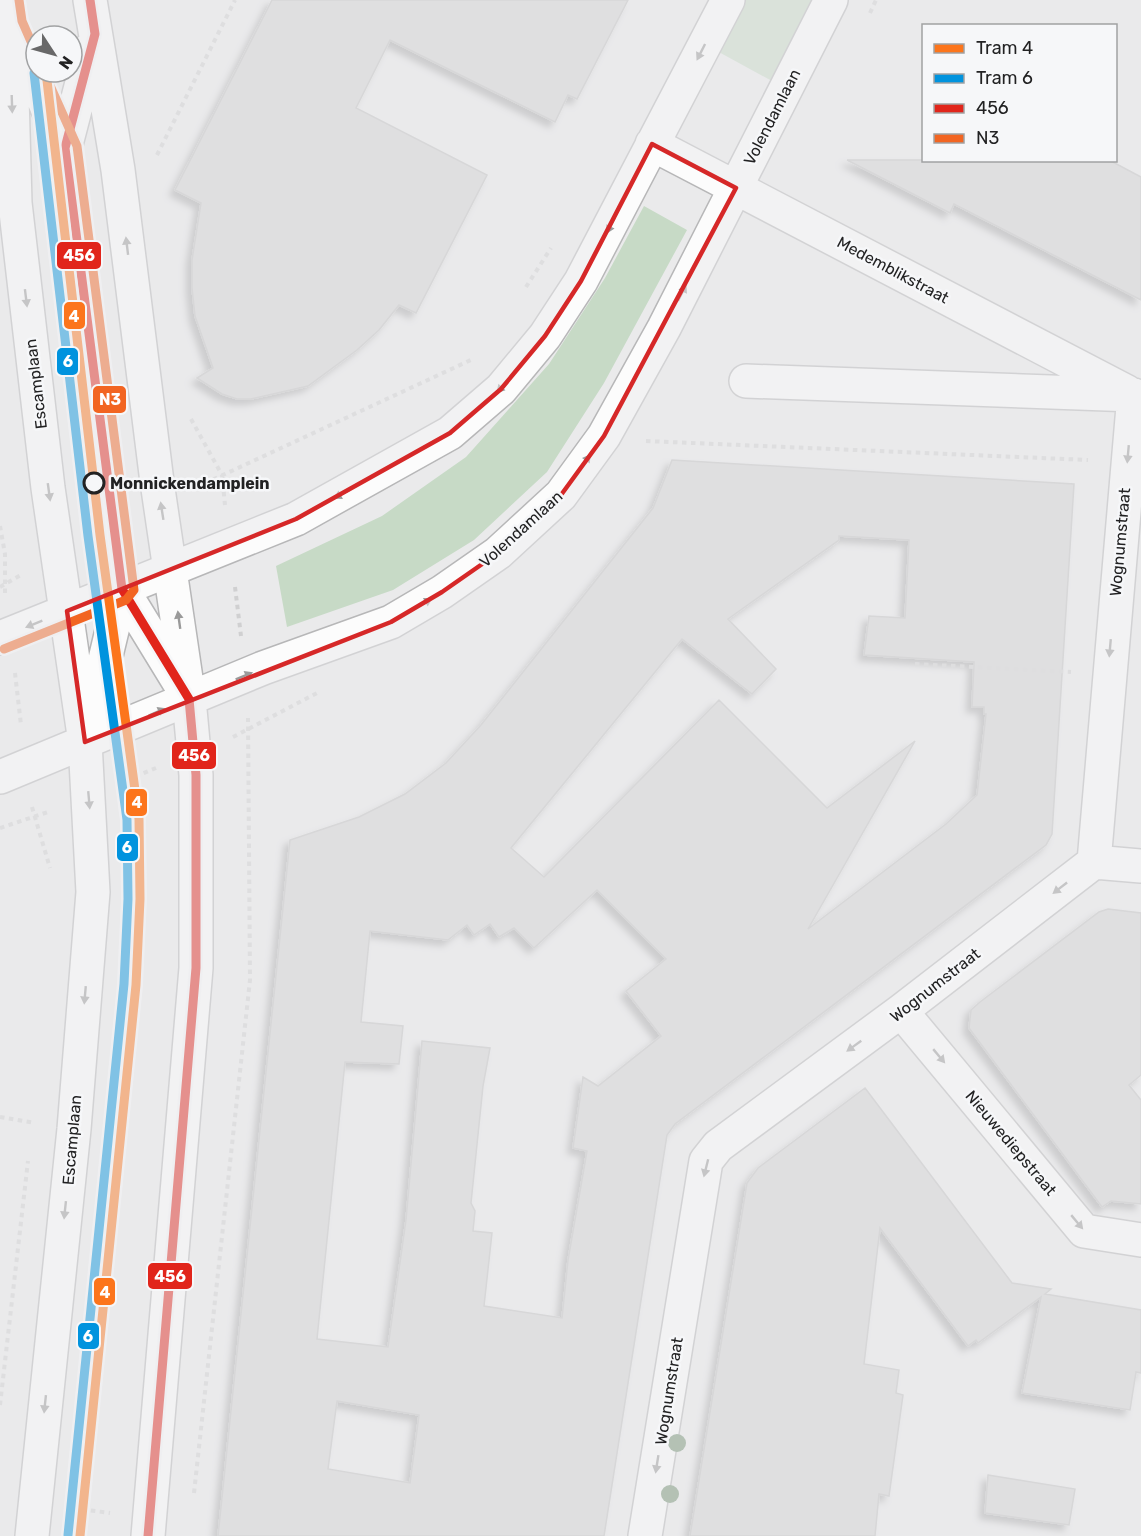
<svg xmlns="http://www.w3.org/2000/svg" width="1141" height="1536" viewBox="0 0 1141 1536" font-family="Rubik,sans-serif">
  <defs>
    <filter id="shadow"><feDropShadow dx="-5.5" dy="5.5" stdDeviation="3" flood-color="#0004"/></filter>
  </defs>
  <rect width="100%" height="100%" fill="#eaeaeb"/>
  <path fill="#c7dac6" d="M744,0H813L772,81L717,51Z
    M644,206L687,230L604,383L547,472L474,540L393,590L287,627L276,566L382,516L466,457L549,364L605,278Z"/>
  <path fill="#d3d2d3" stroke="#c1c1c1" stroke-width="1.5" fill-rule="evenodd" filter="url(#shadow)" d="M272,0H628L577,99L568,95L555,122L390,40L356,108L487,175L416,313L399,305L379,330L357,350L308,386L251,399H237L222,394L197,378L213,368L195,316L192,288V260L201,203L175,190Z
    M847,160H1109L1141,177V300L954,204L950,213Z
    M672,460L1074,484L1052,834L1046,845L675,1124L667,1135L604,1536H218L290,840L359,817L405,794L446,763L481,725L653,508ZM839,536L909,540L905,618L869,616L864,655L974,662L972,707H984V714H986L977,795L946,824L808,929L915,741L827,808L719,700L544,877L511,848L682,639L752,694L776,669L728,619L839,540ZM597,890L666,959L626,991L661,1036L598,1086L583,1077L573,1148L587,1151L568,1260L562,1318L484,1306L492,1233L473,1231L475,1211L471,1203L483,1086L490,1048L422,1041L406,1220L388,1347L317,1339L345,1062L399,1064L403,1026L361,1022L370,931L448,940L467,925L474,935L490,924L499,937L514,928L534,948ZM337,1401L419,1415L410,1483L328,1469Z
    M1108,909L1141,913V1075L1129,1085L1141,1100V1204L1111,1201L1102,1207L969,1028L971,1010L980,1002L1099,912Z
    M865,1088L1012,1283L1051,1289L1045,1294L1141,1310V1373L1136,1372L1130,1410L1022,1393L1041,1297L978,1343L976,1340L968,1346L880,1228L864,1364L899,1370L896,1393L903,1395L889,1496L879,1494L875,1536H690L747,1183L758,1168Z
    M988,1475L1075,1489L1069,1525L985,1513Z"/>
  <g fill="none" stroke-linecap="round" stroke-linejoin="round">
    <g stroke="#b7b7b8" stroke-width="36">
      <path id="minor" d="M7,0L10,24L15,203L48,488L85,742L93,892L74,1129L32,1536
        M90,0L118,170L157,482L189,699L196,775V968L148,1536
        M17,39L65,148L122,589L89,726
        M652,144L1127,392
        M65,148L91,48
        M122,589L182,687
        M0,638L296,519L450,433L501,389L545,336L581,281L728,0
        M0,777L263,668L391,622L442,592L498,553L561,495L604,436L664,328L831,0
        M1094,862L1141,866
        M901,1011L1084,1231L1141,1240
        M645,1536L706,1161L718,1146L901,1011L1094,862L1134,395L746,381"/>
    </g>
    <path stroke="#d0d0d1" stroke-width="4" stroke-dasharray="4.5 4.5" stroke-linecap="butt" d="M870,13L876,0
      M157,155L235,0
      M526,287L551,248
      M191,419L222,475L225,505
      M646,441L1088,460
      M197,487L473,359
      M0,526L5,554V594
      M0,587L21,575
      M235,587L241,636
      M915,664L1071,672
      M15,673L21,725
      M233,737L317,693
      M127,780L156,768
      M32,807L50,868
      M0,828L51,811
      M0,1117L35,1123
      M0,1405L28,1161
      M194,1493L250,980L248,718
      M73,1508L110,1513"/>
    <use href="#minor" stroke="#fcfcfc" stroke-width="33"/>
    <g stroke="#f6f7f9" stroke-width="14">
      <path id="bus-1" d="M90,0L95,34L65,148L122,589L189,699L196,775V968L148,1536"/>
    </g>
    <g stroke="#f6f7f9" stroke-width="14">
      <path id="bus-2" d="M19,0L22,21L36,53
        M4,649L126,600L134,590L77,146L44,72"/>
    </g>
    <use href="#bus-1" stroke="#e1251b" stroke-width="9"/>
    <use href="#bus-2" stroke="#f26522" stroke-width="9"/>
    <g stroke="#f6f7f9" stroke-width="14">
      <path id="tram-1" d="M46,72L100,535L139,819L140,899L136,985L80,1536"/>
    </g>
    <g stroke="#f6f7f9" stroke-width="14">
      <path id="tram-2" d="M34,73L88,536L127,820L128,899L124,984L68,1535"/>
    </g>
    <use href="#tram-1" stroke="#fc751c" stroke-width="9"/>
    <use href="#tram-2" stroke="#0093de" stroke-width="9"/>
  </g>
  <g fill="#739072">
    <circle cx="677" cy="1443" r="9"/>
    <circle cx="670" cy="1494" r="9"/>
  </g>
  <defs><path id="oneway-solid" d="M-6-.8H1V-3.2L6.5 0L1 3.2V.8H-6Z" transform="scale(1.5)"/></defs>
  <g fill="#9a9a9a">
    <use href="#oneway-solid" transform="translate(701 52) rotate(117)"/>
    <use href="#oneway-solid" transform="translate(12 104) rotate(88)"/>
    <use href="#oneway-solid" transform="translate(611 225) rotate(117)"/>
    <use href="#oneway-solid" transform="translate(127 246) rotate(-97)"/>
    <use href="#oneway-solid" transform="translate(682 293) rotate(-63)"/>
    <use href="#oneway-solid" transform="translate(26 298) rotate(83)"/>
    <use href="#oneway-solid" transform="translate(503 386) rotate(133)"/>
    <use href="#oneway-solid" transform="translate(1128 454) rotate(95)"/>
    <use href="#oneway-solid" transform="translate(585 462) rotate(-54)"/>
    <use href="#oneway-solid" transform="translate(49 492) rotate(82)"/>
    <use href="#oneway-solid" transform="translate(342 494) rotate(152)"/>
    <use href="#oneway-solid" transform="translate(162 511) rotate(-99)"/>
    <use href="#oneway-solid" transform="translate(424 603) rotate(-30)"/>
    <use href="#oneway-solid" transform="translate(179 620) rotate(-98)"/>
    <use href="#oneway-solid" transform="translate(34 624) rotate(158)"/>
    <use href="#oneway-solid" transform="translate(1110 648) rotate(95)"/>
    <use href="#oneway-solid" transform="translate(244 676) rotate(-22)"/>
    <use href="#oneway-solid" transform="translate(157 712) rotate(-23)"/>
    <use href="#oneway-solid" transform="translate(89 800) rotate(85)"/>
    <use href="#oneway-solid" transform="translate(1060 888) rotate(142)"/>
    <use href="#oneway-solid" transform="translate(85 995) rotate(95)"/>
    <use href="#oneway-solid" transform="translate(854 1046) rotate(144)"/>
    <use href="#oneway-solid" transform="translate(939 1056) rotate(50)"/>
    <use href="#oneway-solid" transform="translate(706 1168) rotate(104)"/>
    <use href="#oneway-solid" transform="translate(65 1210) rotate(96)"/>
    <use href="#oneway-solid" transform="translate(1077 1222) rotate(50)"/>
    <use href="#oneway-solid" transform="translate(45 1404) rotate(96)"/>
    <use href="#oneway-solid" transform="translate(657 1464) rotate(99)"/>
  </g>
  <path d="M0 0H1141V1536H0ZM652,144L736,188L604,436L561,495L498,553L442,592L391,622L85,742L67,611L296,519L450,433L501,389L545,336L581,281Z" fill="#eaeaeb" fill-opacity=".55" fill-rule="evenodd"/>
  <path fill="none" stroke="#d62828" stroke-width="4.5" stroke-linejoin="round" d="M652,144L736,188L604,436L561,495L498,553L442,592L391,622L85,742L67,611L296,519L450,433L501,389L545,336L581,281Z"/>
  <circle fill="#f6f7f9" stroke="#222223" stroke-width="3" cx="94" cy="483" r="10"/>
  <g text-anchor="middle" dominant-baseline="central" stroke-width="5" stroke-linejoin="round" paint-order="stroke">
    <g font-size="16" fill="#222223" stroke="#f6f7f9">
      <text transform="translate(772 117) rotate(-63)">Volendamlaan</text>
      <text transform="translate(893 270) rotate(28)">Medemblikstraat</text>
      <text transform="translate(36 384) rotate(-97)">Escamplaan</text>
      <text transform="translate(521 529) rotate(-42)">Volendamlaan</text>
      <text transform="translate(1120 542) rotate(-85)">Wognumstraat</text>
      <text transform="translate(935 985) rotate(-38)">Wognumstraat</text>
      <text transform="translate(72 1140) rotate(-85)">Escamplaan</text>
      <text transform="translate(1011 1143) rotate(50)">Nieuwediepstraat</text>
      <text transform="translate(669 1391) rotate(-81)">Wognumstraat</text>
    </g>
    <g font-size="16" font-weight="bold" fill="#222223" stroke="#f6f7f9" text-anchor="start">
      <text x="110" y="483">Monnickendamplein</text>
    </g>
  </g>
  <g stroke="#f6f7f9" stroke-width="2">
    <rect x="56" y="241" width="46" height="29" rx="6" fill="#e1251b"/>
    <rect x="63" y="301" width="23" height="29" rx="6" fill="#fc751c"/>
    <rect x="56" y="347" width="23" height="29" rx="6" fill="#0093de"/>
    <rect x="92" y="385" width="35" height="29" rx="6" fill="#f26522"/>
    <rect x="171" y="741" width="46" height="29" rx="6" fill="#e1251b"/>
    <rect x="125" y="788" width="23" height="29" rx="6" fill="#fc751c"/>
    <rect x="116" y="833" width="23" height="29" rx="6" fill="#0093de"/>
    <rect x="147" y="1262" width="46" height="28" rx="6" fill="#e1251b"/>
    <rect x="93" y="1277" width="23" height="29" rx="6" fill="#fc751c"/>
    <rect x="77" y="1322" width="23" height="28" rx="6" fill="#0093de"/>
  </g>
  <g font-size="16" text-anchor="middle" font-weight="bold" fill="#fff">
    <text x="79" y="261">456</text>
    <text x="74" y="322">4</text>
    <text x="68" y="367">6</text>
    <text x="110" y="405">N3</text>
    <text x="194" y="761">456</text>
    <text x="137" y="808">4</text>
    <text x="127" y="853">6</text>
    <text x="170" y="1282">456</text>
    <text x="105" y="1298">4</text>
    <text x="88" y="1342">6</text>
  </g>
  <rect x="922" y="24" width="195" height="138" fill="#f6f7f9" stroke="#a1a2a3" stroke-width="1.5"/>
  <rect x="934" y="44" width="30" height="9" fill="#fc751c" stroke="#a1a2a3" stroke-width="1.5"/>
  <text x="976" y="54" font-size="18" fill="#222223">Tram 4</text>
  <rect x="934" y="74" width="30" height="9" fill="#0093de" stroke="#a1a2a3" stroke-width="1.5"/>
  <text x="976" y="84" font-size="18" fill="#222223">Tram 6</text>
  <rect x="934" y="104" width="30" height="9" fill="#e1251b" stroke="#a1a2a3" stroke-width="1.5"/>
  <text x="976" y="114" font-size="18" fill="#222223">456</text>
  <rect x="934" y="134" width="30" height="9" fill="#f26522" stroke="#a1a2a3" stroke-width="1.5"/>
  <text x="976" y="144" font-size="18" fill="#222223">N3</text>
  <g transform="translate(54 54) rotate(126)"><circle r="28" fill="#f6f7f9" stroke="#a1a2a3" stroke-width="1.5"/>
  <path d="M0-4.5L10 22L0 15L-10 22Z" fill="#686869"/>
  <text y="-9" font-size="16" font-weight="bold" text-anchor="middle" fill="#222223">N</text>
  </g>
</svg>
